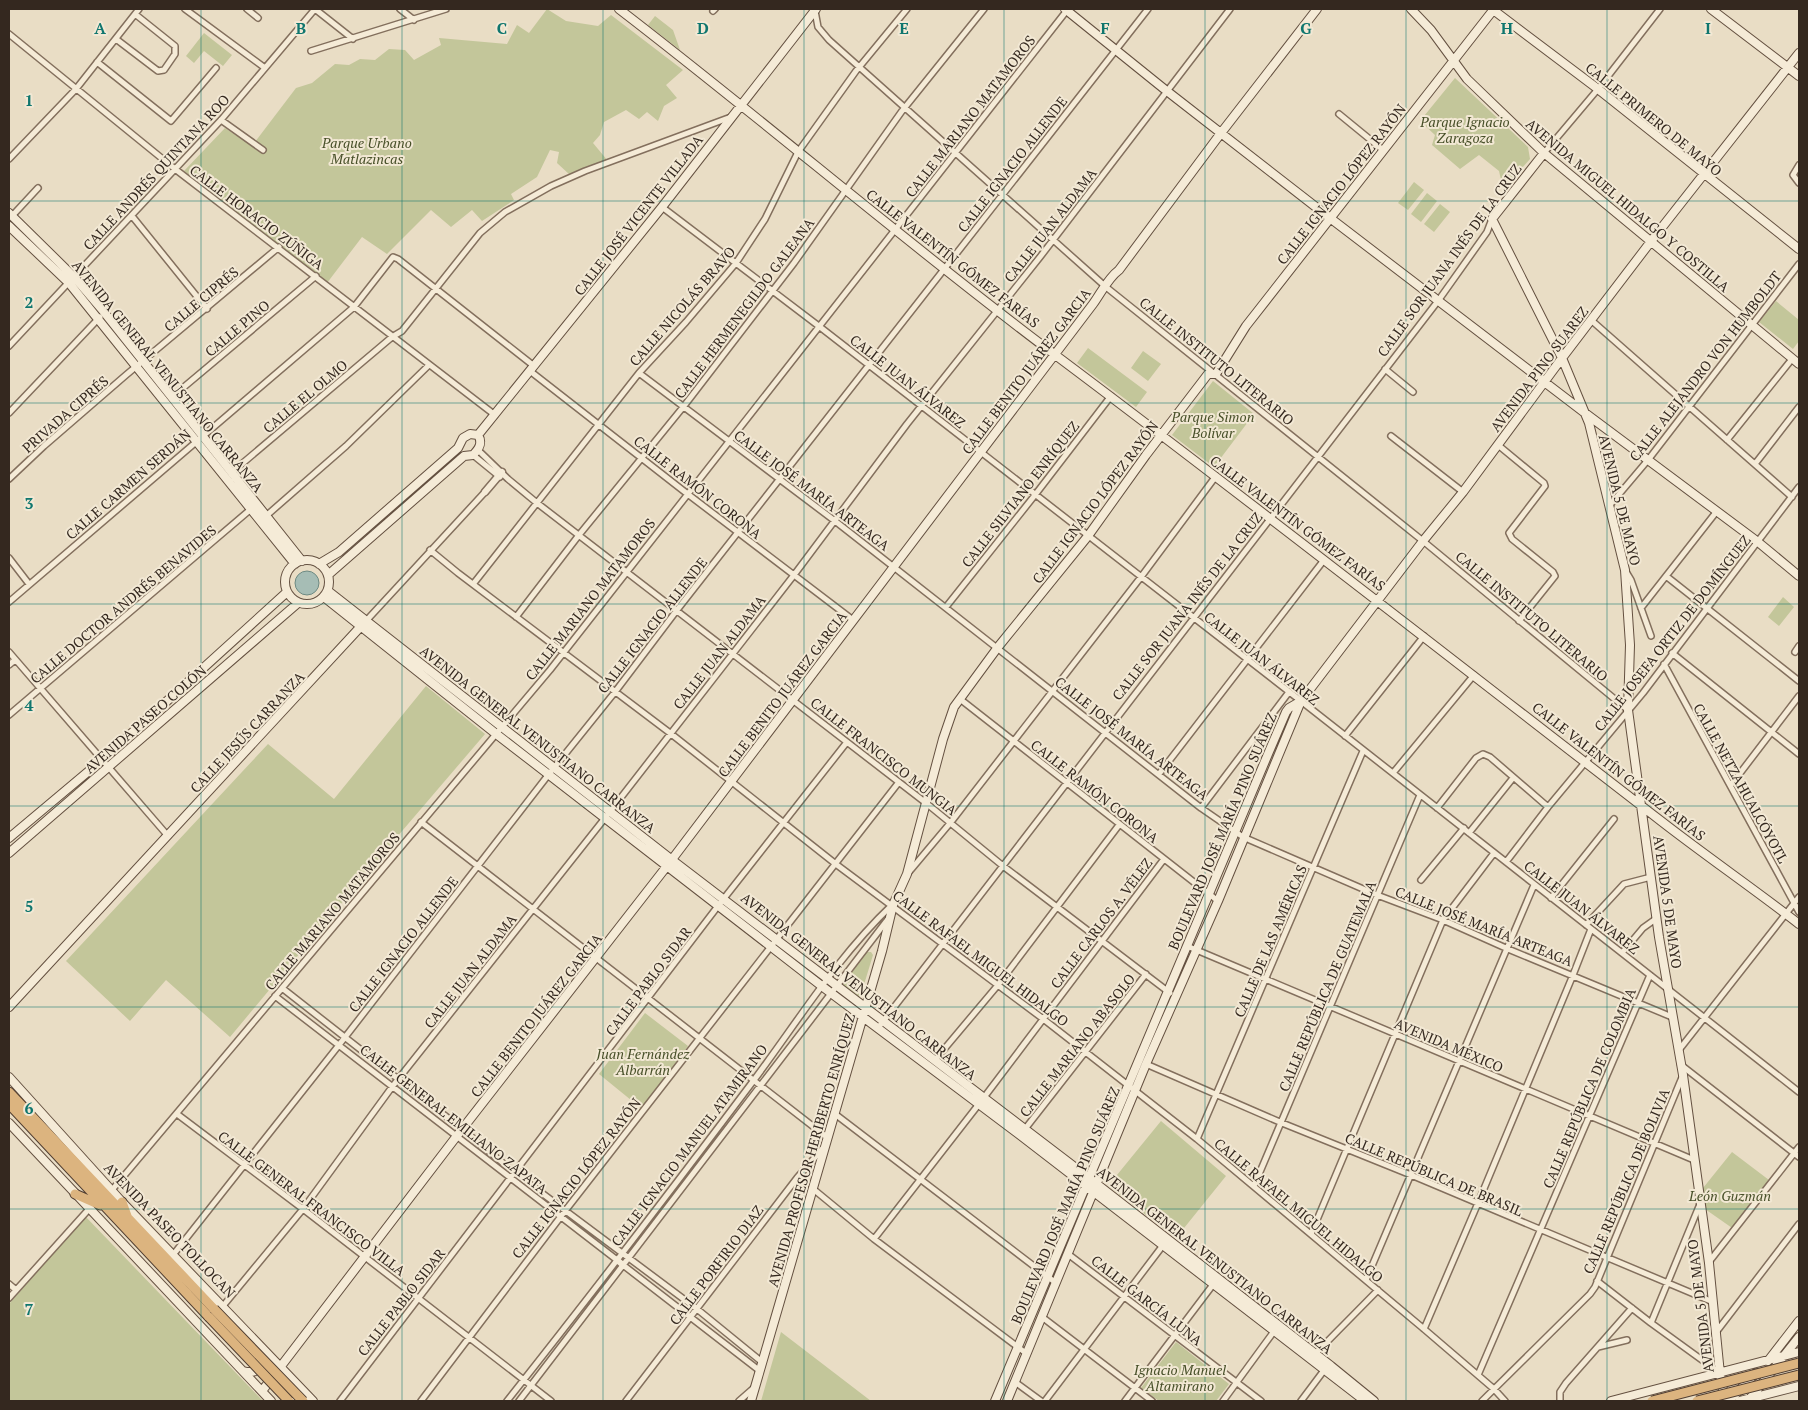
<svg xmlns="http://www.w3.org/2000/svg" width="1808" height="1410" viewBox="0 0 1808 1410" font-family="'PT Serif',serif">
  <rect width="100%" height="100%" fill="#e9ddc5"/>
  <path fill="#c3c69a" d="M547,9L566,21L598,26L611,15L683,70L666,85L677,98L664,106L658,121L647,112L639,119L626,110L604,122L600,135L593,143L608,161L570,175L557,163L559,152L550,150L537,177L511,194L514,200L482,221L472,210L451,227L431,210L387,254L362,237L327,283L184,171L225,128L252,146L296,88L312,83L335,64L349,65L360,59L375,60L389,49L405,50L414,60L441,45L439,38L507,44L517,25L529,33Z
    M655,16L673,30L680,50L648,25Z
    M204,33L232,55L223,66L204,51L194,63L186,56Z
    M1455,78L1528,147L1530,159L1503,189L1499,171L1479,155L1460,169L1432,145L1435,135L1420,121Z
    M1414,182L1424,190L1408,210L1398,203Z
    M1427,193L1437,201L1421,222L1411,214Z
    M1440,204L1450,212L1434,232L1424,224Z
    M1776,301L1799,320V341L1793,349L1759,322Z
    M1088,348L1147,392L1136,407L1077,363Z
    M1143,351L1161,364L1148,381L1131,368Z
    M1213,381L1254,414L1214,467L1172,435Z
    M1783,597L1794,607L1779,626L1768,617Z
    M426,686L485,734L385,851L230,1037L166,980L130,1021L66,961L268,744L334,799Z
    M867,952H871L873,955L859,1001L841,987Z
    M645,1013L688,1046L642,1109L599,1074Z
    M1161,1121L1226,1176L1176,1238L1108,1186Z
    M1732,1152L1769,1180L1735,1230L1705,1209L1703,1188Z
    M85,1216L263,1401H9V1304Z
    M781,1332L871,1401H761Z
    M1176,1342L1229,1384L1216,1401H1159L1141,1388Z"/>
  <path fill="#a6bdb5" stroke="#6e8a82" d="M295 583a12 12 0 1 1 24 0a12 12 0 1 1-24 0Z"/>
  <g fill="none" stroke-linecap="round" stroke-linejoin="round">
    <g stroke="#836f5d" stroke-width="8">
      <path id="minor" d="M185,9L265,68
        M247,9L258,18
        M315,9L353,39
        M400,9L414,20
        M713,11L715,9
        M815,11L818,27L829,40L1106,287L1423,541L1628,710
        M9,34L175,169L495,415
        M116,39L158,71L164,70L175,54V46L135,14
        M311,51L446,9
        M97,62L171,121L216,68
        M1339,114L1383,150
        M221,120L263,150
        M1544,153L1598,89L1660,9
        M9,159L76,89L139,9
        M1799,165L1793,175L1799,183
        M662,207L820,327L1301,701L1799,1092
        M12,216L38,188
        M132,216L207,309
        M1591,320L1792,497
        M9,346L221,120L315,9
        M1385,369L1413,392
        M530,371L685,492L853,620
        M639,373L835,521L1201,808L1243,837L1377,895L1443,920L1508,949L1672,1017
        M172,397L316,276
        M9,413L100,317
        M1391,436L1463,492
        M1727,440L1792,359
        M1498,445L1544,483L1545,486L1509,533L1512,539L1553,572L1555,576L1519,621
        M478,450L508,479L537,503L926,803L1003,866L1170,993
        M473,455L500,477
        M1755,464L1799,407
        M231,473L392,337L402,331L480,233L505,212L551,186L585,171L731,117
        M9,479L44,446L126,375L279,247
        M1610,505L1648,460L1799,264
        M266,516L346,446L429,365
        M430,550L458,573L670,733L837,865L1042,1018L1197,1139L1424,1329L1494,1389L1505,1401
        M9,558L29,584
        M1625,570L1631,580L1651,636
        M1666,576L1799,681
        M474,583L639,373L686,322L736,263L765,219L798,152L856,71L907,9
        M9,602L354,307L393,257L398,259L534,366
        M946,607L1035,495L1111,396
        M1641,608L1717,511
        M516,617L579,535L684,406L794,263L902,111L984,9
        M366,621L485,492
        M9,652L168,836
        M1795,652L1799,646
        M1672,653L1799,754
        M1664,664L1799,912
        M9,665L15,660
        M960,699L1218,901
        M9,715L251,509
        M1345,736L1424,636
        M1393,773L1474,675
        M1159,774L1324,560
        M1731,785L1799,696
        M1201,808L1289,692
        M1437,808L1476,758L1483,754L1490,757L1548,807
        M421,822L828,1138
        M1469,833L1513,778
        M1506,862L1548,807L1643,693L1799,487
        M909,872L951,822L1141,577L1216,476
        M1421,880L1464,828
        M1551,898L1614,819
        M1586,925L1624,884L1651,877
        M1187,946L1694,1160
        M1622,953L1643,928L1657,918
        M282,988L462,1129L515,1173L697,1309L762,1362
        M275,996L617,1260
        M878,1028L1438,301L1487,232L1492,219
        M1679,1050L1799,897
        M935,1060L998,985L1119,825
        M1146,1064L1282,1123L1411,1175L1713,1302
        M1681,1065L1799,1157
        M177,1114L303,1209L551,1401
        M835,1114L1056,1283
        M1025,1129L1146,974
        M1197,1139L1363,751
        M1254,1186L1420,795
        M812,1188L874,1239L1027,1354
        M112,1190L550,670L1068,9
        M1311,1234L1443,920L1494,853
        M874,1239L979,1104L1164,859
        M1068,1254L1261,1401
        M173,1255L339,1045L549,774L615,692L677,610L1148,9
        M1709,1262L1799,1147
        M623,1265L760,1371
        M1366,1280L1534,885
        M1597,1281L1651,1323L1720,1373
        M9,1284L16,1290
        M9,1298L89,1209
        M223,1306L303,1209L392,1087L605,818L794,575L907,424L1040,257L1230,9
        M1042,1317L1152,1401
        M1651,1323L1700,1204
        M1424,1329L1478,1203L1573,975L1591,929
        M1717,1331L1799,1224
        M1598,1347L1627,1340
        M1315,1354L1378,1290
        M1478,1375L1650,975
        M1015,1382L1041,1401
        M340,1401L718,906L847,742
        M421,1401L565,1211L899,782
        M507,1401C591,1295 673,1188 754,1080C798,1021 838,956 892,905
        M519,1401L888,919
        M626,1401L797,1178L824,1147
        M739,1401L755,1387
        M1045,1401L1164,1244
        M1125,1401L1215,1282
        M1223,1401L1275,1330
        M1301,1401L1325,1369
        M1482,1401L1590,1294L1595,1287L1683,1075
        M1560,1401V1392L1566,1383L1632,1308"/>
    </g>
    <g stroke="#836f5d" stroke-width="9">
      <path id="tertiary" d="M485,492L502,472
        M617,1260L623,1265"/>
    </g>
    <g stroke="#645040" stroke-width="10">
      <path id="secondary" d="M619,9C766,122 906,243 1054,354C1258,507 1459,665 1661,821C1706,856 1754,889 1799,924
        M1065,9L1163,88L1330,218L1585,413L1758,542L1799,576
        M1411,9L1431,30L1467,79L1544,153L1799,364
        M1492,9L1598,89L1799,249
        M1711,9L1799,76
        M1544,153L1492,219L1562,358L1589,423L1625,570L1630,645L1628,710L1659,937L1683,1075L1709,1263L1720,1374L1725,1401
        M9,213L75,278L104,312L302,561
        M9,226L69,283L295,564
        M478,435L662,207L816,9
        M285 582a22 22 0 1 1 44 0a22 22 0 1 1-44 0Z
        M319,564L339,552L458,448L463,438L470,434L478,435
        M328,575L464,456L473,455C479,449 483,443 478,435
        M328,591L672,860L1085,1175L1331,1366L1374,1401
        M324,597L495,733L823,987L1020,1135L1365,1401
        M9,838L102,760L287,592
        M9,853L298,603
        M9,1007L364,623
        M9,1077L122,1202L313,1401
        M9,1123L271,1401
        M1768,1361L1799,1321
        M243,1371C256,1375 263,1368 265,1355
        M262,1391L456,1137L667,866L1093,304C1101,293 1108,278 1119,270L1221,133L1317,9
        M751,1401L882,951L893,905L907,874L943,739L954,707L998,647L1088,536L1146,455L1208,374H1216L1246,326L1494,9
        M995,1401L1268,754L1286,712L1289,708L1301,701
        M1007,1401L1146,1064L1218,901L1301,701L1423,541L1463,492L1562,358L1652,240L1799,53
        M1611,1401L1799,1352
        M1729,1401L1756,1373
        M1740,1401L1799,1386
        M1748,1401L1799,1337"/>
    </g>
    <g stroke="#513e31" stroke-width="11">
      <path id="trunk" d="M9,1092L214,1309
        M9,1104L209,1317
        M75,1194L100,1205
        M122,1202L127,1216"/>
    </g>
    <use href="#minor" stroke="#f5ebd7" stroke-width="5"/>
    <use href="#tertiary" stroke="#f5ebd7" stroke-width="6"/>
    <use href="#secondary" stroke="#f5ebd7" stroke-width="8"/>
    <use href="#trunk" stroke="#dcb47f" stroke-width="9"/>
    <g stroke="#513e31" stroke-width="11" stroke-linecap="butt">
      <path id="trunk-bridge" d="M214,1309L303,1401
        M209,1317L289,1401
        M1652,1401L1799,1363
        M1697,1401L1799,1375"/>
    </g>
    <use href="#trunk-bridge" stroke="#dcb47f" stroke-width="9"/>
  </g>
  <path fill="none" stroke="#0f766e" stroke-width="1" stroke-opacity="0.55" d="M201,9V1401M402,9V1401M603,9V1401M804,9V1401M1004,9V1401M1205,9V1401M1406,9V1401M1607,9V1401M9,201H1799M9,403H1799M9,604H1799M9,806H1799M9,1007H1799M9,1209H1799"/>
  <g text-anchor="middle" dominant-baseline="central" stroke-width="4" stroke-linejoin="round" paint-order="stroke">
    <g font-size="14" fill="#34281f" stroke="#f2e8d4">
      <text transform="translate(970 116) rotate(-52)">CALLE MARIANO MATAMOROS</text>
      <text transform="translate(1654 119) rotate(39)">CALLE PRIMERO DE MAYO</text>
      <text transform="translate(1012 164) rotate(-52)">CALLE IGNACIO ALLENDE</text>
      <text transform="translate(156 172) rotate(-47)">CALLE ANDRÉS QUINTANA ROO</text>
      <text transform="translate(1341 184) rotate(-52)">CALLE IGNACIO LÓPEZ RAYÓN</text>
      <text transform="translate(1628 205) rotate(40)">AVENIDA MIGUEL HIDALGO Y COSTILLA</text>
      <text transform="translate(638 215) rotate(-52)">CALLE JOSÉ VICENTE VILLADA</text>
      <text transform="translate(257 217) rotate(37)">CALLE HORACIO ZÚÑIGA</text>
      <text transform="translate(1050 225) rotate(-52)">CALLE JUAN ALDAMA</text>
      <text transform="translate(953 258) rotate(38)">CALLE VALENTÍN GÓMEZ FARÍAS</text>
      <text transform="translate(1449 260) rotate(-54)">CALLE SOR JUANA INÉS DE LA CRUZ</text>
      <text transform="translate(201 299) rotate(-40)">CALLE CIPRÉS</text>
      <text transform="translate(682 306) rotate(-49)">CALLE NICOLÁS BRAVO</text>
      <text transform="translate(744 308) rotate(-53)">CALLE HERMENEGILDO GALEANA</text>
      <text transform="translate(237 328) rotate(-40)">CALLE PINO</text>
      <text transform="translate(1217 361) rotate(39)">CALLE INSTITUTO LITERARIO</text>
      <text transform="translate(1705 366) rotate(-52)">CALLE ALEJANDRO VON HUMBOLDT</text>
      <text transform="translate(1539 369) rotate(-53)">AVENIDA PINO SUAREZ</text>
      <text transform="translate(1026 371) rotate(-53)">CALLE BENITO JUÁREZ GARCIA</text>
      <text transform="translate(168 376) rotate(51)">AVENIDA GENERAL VENUSTIANO CARRANZA</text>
      <text transform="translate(908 381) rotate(38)">CALLE JUAN ÁLVAREZ</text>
      <text transform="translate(305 396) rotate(-40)">CALLE EL OLMO</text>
      <text transform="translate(65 414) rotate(-41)">PRIVADA CIPRÉS</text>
      <text transform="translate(128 484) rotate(-41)">CALLE CARMEN SERDÁN</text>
      <text transform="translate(698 487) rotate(38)">CALLE RAMÓN CORONA</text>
      <text transform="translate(812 490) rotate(37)">CALLE JOSÉ MARÍA ARTEAGA</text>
      <text transform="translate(1020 494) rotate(-52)">CALLE SILVIANO ENRÍQUEZ</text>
      <text transform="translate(1620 500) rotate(76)">AVENIDA 5 DE MAYO</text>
      <text transform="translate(1095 502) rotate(-53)">CALLE IGNACIO LÓPEZ RAYÓN</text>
      <text transform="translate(1298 523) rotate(37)">CALLE VALENTÍN GÓMEZ FARÍAS</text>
      <text transform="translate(590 599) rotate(-52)">CALLE MARIANO MATAMOROS</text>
      <text transform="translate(123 604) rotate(-40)">CALLE DOCTOR ANDRÉS BENAVIDES</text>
      <text transform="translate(1187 606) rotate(-52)">CALLE SOR JUANA INÉS DE LA CRUZ</text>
      <text transform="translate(1532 616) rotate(40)">CALLE INSTITUTO LITERARIO</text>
      <text transform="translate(652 625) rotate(-52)">CALLE IGNACIO ALLENDE</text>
      <text transform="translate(1672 633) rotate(-52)">CALLE JOSEFA ORTIZ DE DOMÍNGUEZ</text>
      <text transform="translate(719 652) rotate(-52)">CALLE JUAN ALDAMA</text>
      <text transform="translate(1262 658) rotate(38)">CALLE JUAN ÁLVAREZ</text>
      <text transform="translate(782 694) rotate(-53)">CALLE BENITO JUÁREZ GARCIA</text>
      <text transform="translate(145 719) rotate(-41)">AVENIDA PASEO COLÓN</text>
      <text transform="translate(247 732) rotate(-47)">CALLE JESÚS CARRANZA</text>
      <text transform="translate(1132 738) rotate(38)">CALLE JOSÉ MARÍA ARTEAGA</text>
      <text transform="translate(538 739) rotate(38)">AVENIDA GENERAL VENUSTIANO CARRANZA</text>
      <text transform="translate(884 756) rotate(38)">CALLE FRANCISCO MUNGIA</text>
      <text transform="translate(1619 771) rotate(38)">CALLE VALENTÍN GÓMEZ FARÍAS</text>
      <text transform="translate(1741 783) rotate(61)">CALLE NETZAHUALCÓYOTL</text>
      <text transform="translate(1095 791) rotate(38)">CALLE RAMÓN CORONA</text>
      <text transform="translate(1222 831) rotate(-67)">BOULEVARD JOSÉ MARÍA PINO SUÁREZ</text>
      <text transform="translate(1668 902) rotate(82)">AVENIDA 5 DE MAYO</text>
      <text transform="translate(1582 907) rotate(38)">CALLE JUAN ÁLVAREZ</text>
      <text transform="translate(332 911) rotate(-50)">CALLE MARIANO MATAMOROS</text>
      <text transform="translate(1101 923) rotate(-53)">CALLE CARLOS A. VÉLEZ</text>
      <text transform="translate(1484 926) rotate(22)">CALLE JOSÉ MARÍA ARTEAGA</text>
      <text transform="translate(1270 941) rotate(-67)">CALLE DE LAS AMÉRICAS</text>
      <text transform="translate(403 944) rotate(-52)">CALLE IGNACIO ALLENDE</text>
      <text transform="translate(981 958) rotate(37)">CALLE RAFAEL MIGUEL HIDALGO</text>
      <text transform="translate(470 971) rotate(-52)">CALLE JUAN ALDAMA</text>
      <text transform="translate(648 981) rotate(-53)">CALLE PABLO SIDAR</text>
      <text transform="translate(859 986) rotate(38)">AVENIDA GENERAL VENUSTIANO CARRANZA</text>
      <text transform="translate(1327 986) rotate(-67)">CALLE REPÚBLICA DE GUATEMALA</text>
      <text transform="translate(536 1015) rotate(-52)">CALLE BENITO JUÁREZ GARCIA</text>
      <text transform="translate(1077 1045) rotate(-52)">CALLE MARIANO ABASOLO</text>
      <text transform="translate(1449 1045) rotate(23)">AVENIDA MÉXICO</text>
      <text transform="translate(1589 1088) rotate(-67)">CALLE REPÚBLICA DE COLOMBIA</text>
      <text transform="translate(454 1119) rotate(38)">CALLE GENERAL EMILIANO ZAPATA</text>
      <text transform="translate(689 1145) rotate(-53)">CALLE IGNACIO MANUEL ATAMIRANO</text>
      <text transform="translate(811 1150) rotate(-74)">AVENIDA PROFESOR HERIBERTO ENRÍQUEZ</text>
      <text transform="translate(1434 1174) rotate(23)">CALLE REPÚBLICA DE BRASIL</text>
      <text transform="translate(576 1178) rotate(-52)">CALLE IGNACIO LÓPEZ RAYÓN</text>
      <text transform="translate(1626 1181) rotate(-67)">CALLE REPÚBLICA DE BOLIVIA</text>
      <text transform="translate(312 1203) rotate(37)">CALLE GENERAL FRANCISCO VILLA</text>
      <text transform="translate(1065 1205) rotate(-67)">BOULEVARD JOSÉ MARÍA PINO SUÁREZ</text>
      <text transform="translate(1299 1210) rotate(40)">CALLE RAFAEL MIGUEL HIDALGO</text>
      <text transform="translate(170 1230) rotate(46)">AVENIDA PASEO TOLLOCAN</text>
      <text transform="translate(1215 1260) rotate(38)">AVENIDA GENERAL VENUSTIANO CARRANZA</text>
      <text transform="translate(716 1265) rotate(-53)">CALLE PORFIRIO DIAZ</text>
      <text transform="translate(1147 1300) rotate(38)">CALLE GARCÍA LUNA</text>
      <text transform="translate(401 1302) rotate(-52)">CALLE PABLO SIDAR</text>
      <text transform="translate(1700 1306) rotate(-97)">AVENIDA 5 DE MAYO</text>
    </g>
    <g font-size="14" font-style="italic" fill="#474f28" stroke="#f2e8d4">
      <text x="1465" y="121">Parque Ignacio<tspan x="1465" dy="16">Zaragoza</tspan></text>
      <text x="367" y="142">Parque Urbano<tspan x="367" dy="16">Matlazincas</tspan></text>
      <text x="1213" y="416">Parque Simon<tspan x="1213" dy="16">Bolívar</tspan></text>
      <text x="643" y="1053">Juan Fernández<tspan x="643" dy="16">Albarrán</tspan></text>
      <text x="1730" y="1195">León Guzmán</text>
      <text x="1180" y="1369">Ignacio Manuel<tspan x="1180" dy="16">Altamirano</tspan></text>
    </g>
  </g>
  <g font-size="16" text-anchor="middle" font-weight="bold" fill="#0f766e" stroke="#f2e8d4" stroke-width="4" stroke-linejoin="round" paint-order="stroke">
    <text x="100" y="34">A</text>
    <text x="301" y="34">B</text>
    <text x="502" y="34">C</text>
    <text x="703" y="34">D</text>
    <text x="904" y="34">E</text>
    <text x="1105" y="34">F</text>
    <text x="1306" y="34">G</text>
    <text x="1507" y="34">H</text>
    <text x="1708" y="34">I</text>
    <text x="29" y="106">1</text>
    <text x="29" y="308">2</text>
    <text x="29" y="509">3</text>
    <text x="29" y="711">4</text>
    <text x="29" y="912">5</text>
    <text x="29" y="1114">6</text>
    <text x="29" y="1315">7</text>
  </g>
  <rect width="1808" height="1410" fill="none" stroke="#34281f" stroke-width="20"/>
</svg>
